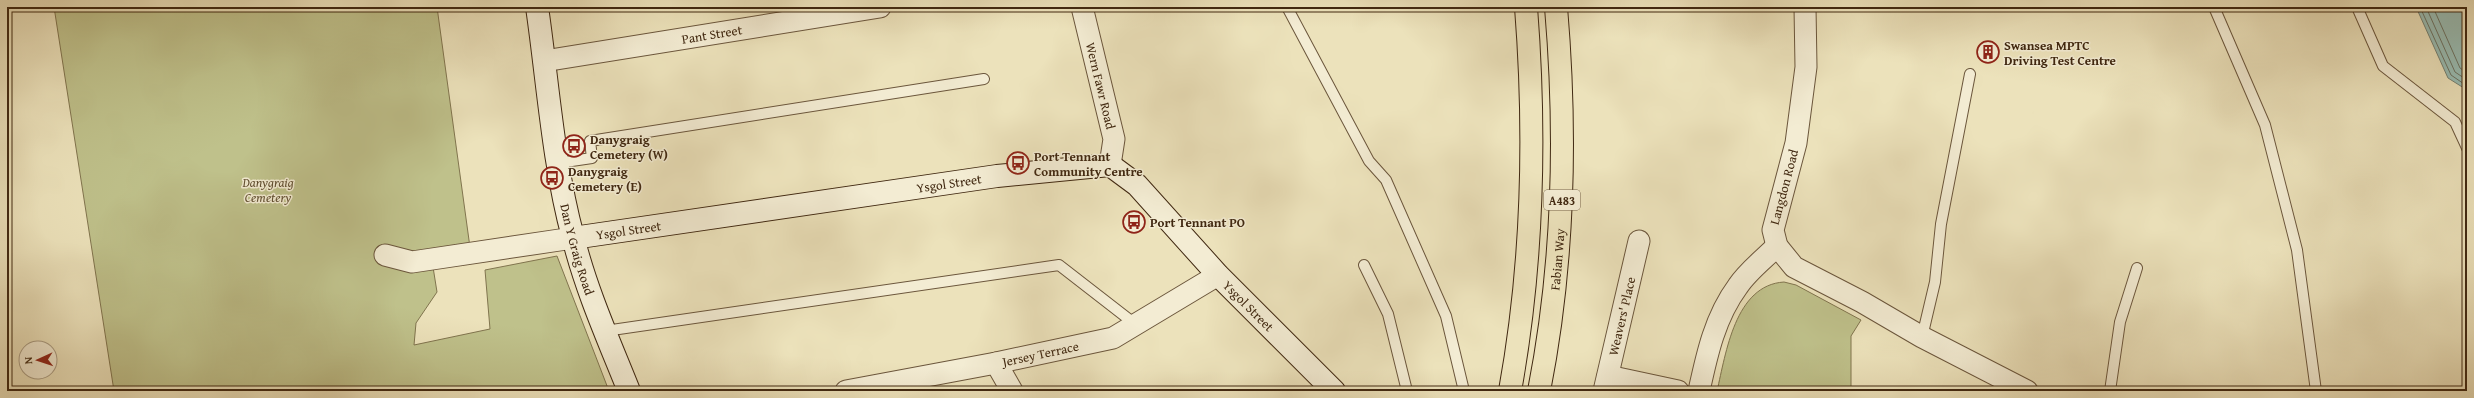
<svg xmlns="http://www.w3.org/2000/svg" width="2474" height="398" viewBox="0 0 2474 398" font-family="'Gentium Book Plus',serif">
  <rect width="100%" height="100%" fill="#ece2bb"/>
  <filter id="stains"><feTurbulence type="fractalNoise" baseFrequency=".005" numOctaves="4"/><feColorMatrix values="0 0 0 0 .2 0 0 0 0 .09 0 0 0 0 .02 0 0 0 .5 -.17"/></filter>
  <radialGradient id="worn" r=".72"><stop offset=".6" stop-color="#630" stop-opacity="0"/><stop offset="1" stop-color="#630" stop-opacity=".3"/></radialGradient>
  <path fill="#bfc18b" stroke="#80744e" d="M54,7H437L472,262L433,267L437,292L416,323L414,345L490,329L485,270L557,256L609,391H114Z
    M1784,282L1796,285L1861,320L1851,336V391H1717C1726,353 1735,285 1784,282Z"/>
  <path fill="#99bdb4" stroke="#758173" d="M2416,7H2467V90L2448,78Z"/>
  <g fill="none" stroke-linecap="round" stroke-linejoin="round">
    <path stroke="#6c7262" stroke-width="1" d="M2420,7L2451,75L2467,86
      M2426,7L2455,72L2467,80
      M2433,7L2460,68L2467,73"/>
    <g stroke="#6b563c" stroke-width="12">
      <path id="lane" d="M1287,7L1369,161L1386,180L1446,316L1464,391
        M2214,7L2265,125L2297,250L2316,391
        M2357,7L2383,66L2455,122L2467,148
        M558,163L592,158L590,141L984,79
        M1364,265L1388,314L1407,391
        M605,331L1059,265L1135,324
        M1922,337L1935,282L1941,224L1970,74
        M2110,391L2120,322L2137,268"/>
    </g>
    <g stroke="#6b563c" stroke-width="23">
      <g id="street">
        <path id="s1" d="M1082,7L1114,139L1110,165"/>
        <path d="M1805,7L1806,67L1796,143L1773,230L1777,246L1794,267L1862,302L1922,337L2027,391"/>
        <path id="s2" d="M544,61L880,7"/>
        <path d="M385,255L412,262L573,238"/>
        <path d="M996,363L1012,391"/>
        <path d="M1608,376L1678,391"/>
        <path id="s3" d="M846,391L996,363L1113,338L1218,275"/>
        <path id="s4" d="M1604,391L1639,241"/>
        <path d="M1699,391C1707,354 1715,317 1738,286C1748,271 1764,259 1777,246"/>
      </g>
    </g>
    <g stroke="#402811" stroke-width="24">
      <g id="secondary">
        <path id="s5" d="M537,7C548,83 553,163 573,237C586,290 609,341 629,391"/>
        <path id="s6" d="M573,238L997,176L1110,165L1137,185L1218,275L1334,391"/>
      </g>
    </g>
    <g stroke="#402811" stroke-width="24">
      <g id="highway">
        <path d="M1510,391C1533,264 1536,135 1526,7"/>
        <path id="s7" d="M1539,391C1564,264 1567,136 1556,7"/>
      </g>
    </g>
    <use href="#lane" stroke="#f3ecd3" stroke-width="10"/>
    <use href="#street" stroke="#f3ecd3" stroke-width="21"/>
    <use href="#secondary" stroke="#f3ecd3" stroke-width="22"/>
    <use href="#highway" stroke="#ece2bb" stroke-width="22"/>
  </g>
  <defs>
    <g id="building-ring" transform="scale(1.15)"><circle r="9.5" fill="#f3ecd3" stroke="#8f2418" stroke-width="1.5"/><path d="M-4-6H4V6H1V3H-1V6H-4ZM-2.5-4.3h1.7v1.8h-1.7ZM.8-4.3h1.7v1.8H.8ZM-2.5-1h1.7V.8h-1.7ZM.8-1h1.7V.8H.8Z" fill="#8f2418"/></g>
    <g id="bus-ring" transform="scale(1.15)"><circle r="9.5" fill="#f3ecd3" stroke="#8f2418" stroke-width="1.5"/><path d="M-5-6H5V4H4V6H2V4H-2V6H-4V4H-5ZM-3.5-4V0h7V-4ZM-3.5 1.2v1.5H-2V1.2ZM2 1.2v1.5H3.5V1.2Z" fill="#8f2418"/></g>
  </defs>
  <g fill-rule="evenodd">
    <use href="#building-ring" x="1988" y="52"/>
    <use href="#bus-ring" x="574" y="146"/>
    <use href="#bus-ring" x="1018" y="163"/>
    <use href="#bus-ring" x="552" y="178"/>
    <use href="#bus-ring" x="1134" y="222"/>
  </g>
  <g text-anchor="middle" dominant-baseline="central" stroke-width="3" stroke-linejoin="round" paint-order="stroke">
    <rect fill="#f3ecd3" stroke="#76634b" stroke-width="1" x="1544" y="190" width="36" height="20" rx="3"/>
    <g font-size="12" font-weight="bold" fill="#402811">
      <text x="1562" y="200">A483</text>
    </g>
    <g font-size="13" fill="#402811" stroke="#f3ecd3">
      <text stroke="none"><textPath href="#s2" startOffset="170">Pant Street</textPath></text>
      <text stroke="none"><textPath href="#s1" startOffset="81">Wern Fawr Road</textPath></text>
      <text stroke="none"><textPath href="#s6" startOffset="380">Ysgol Street</textPath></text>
      <text transform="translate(1784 187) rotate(-75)">Langdon Road</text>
      <text stroke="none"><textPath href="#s6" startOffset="56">Ysgol Street</textPath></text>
      <text stroke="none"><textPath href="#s5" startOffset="246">Dan Y Graig Road</textPath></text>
      <text stroke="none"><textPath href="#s7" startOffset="133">Fabian Way</textPath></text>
      <text stroke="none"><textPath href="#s6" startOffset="740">Ysgol Street</textPath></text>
      <text stroke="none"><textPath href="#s4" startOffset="77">Weavers' Place</textPath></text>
      <text stroke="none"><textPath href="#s3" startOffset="198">Jersey Terrace</textPath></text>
    </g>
    <g font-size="13" font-weight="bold" fill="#402811" stroke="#f3ecd3" text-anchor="start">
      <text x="2004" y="45">Swansea MPTC<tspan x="2004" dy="15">Driving Test Centre</tspan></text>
      <text x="590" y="139">Danygraig<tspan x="590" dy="15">Cemetery (W)</tspan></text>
      <text x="1034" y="156">Port Tennant<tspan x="1034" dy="15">Community Centre</tspan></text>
      <text x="568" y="171">Danygraig<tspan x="568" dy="15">Cemetery (E)</tspan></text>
      <text x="1150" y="222">Port Tennant PO</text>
    </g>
    <g font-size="13" font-style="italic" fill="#604e30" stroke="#f3ecd3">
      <text x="268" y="182">Danygraig<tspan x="268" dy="15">Cemetery</tspan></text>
    </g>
  </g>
  <rect width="2474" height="398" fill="none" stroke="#ece2bb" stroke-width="24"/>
  <rect x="8" y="8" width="2458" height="382" fill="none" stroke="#402811" stroke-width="2"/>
  <rect x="12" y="12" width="2450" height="374" fill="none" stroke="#402811"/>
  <g transform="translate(38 360) rotate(267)"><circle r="19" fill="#f3ecd3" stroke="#ab9e85"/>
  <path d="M0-3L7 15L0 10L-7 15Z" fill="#8f2418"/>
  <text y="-6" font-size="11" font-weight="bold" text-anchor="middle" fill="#402811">N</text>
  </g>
  <rect width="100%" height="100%" filter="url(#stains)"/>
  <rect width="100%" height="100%" fill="url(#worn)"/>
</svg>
